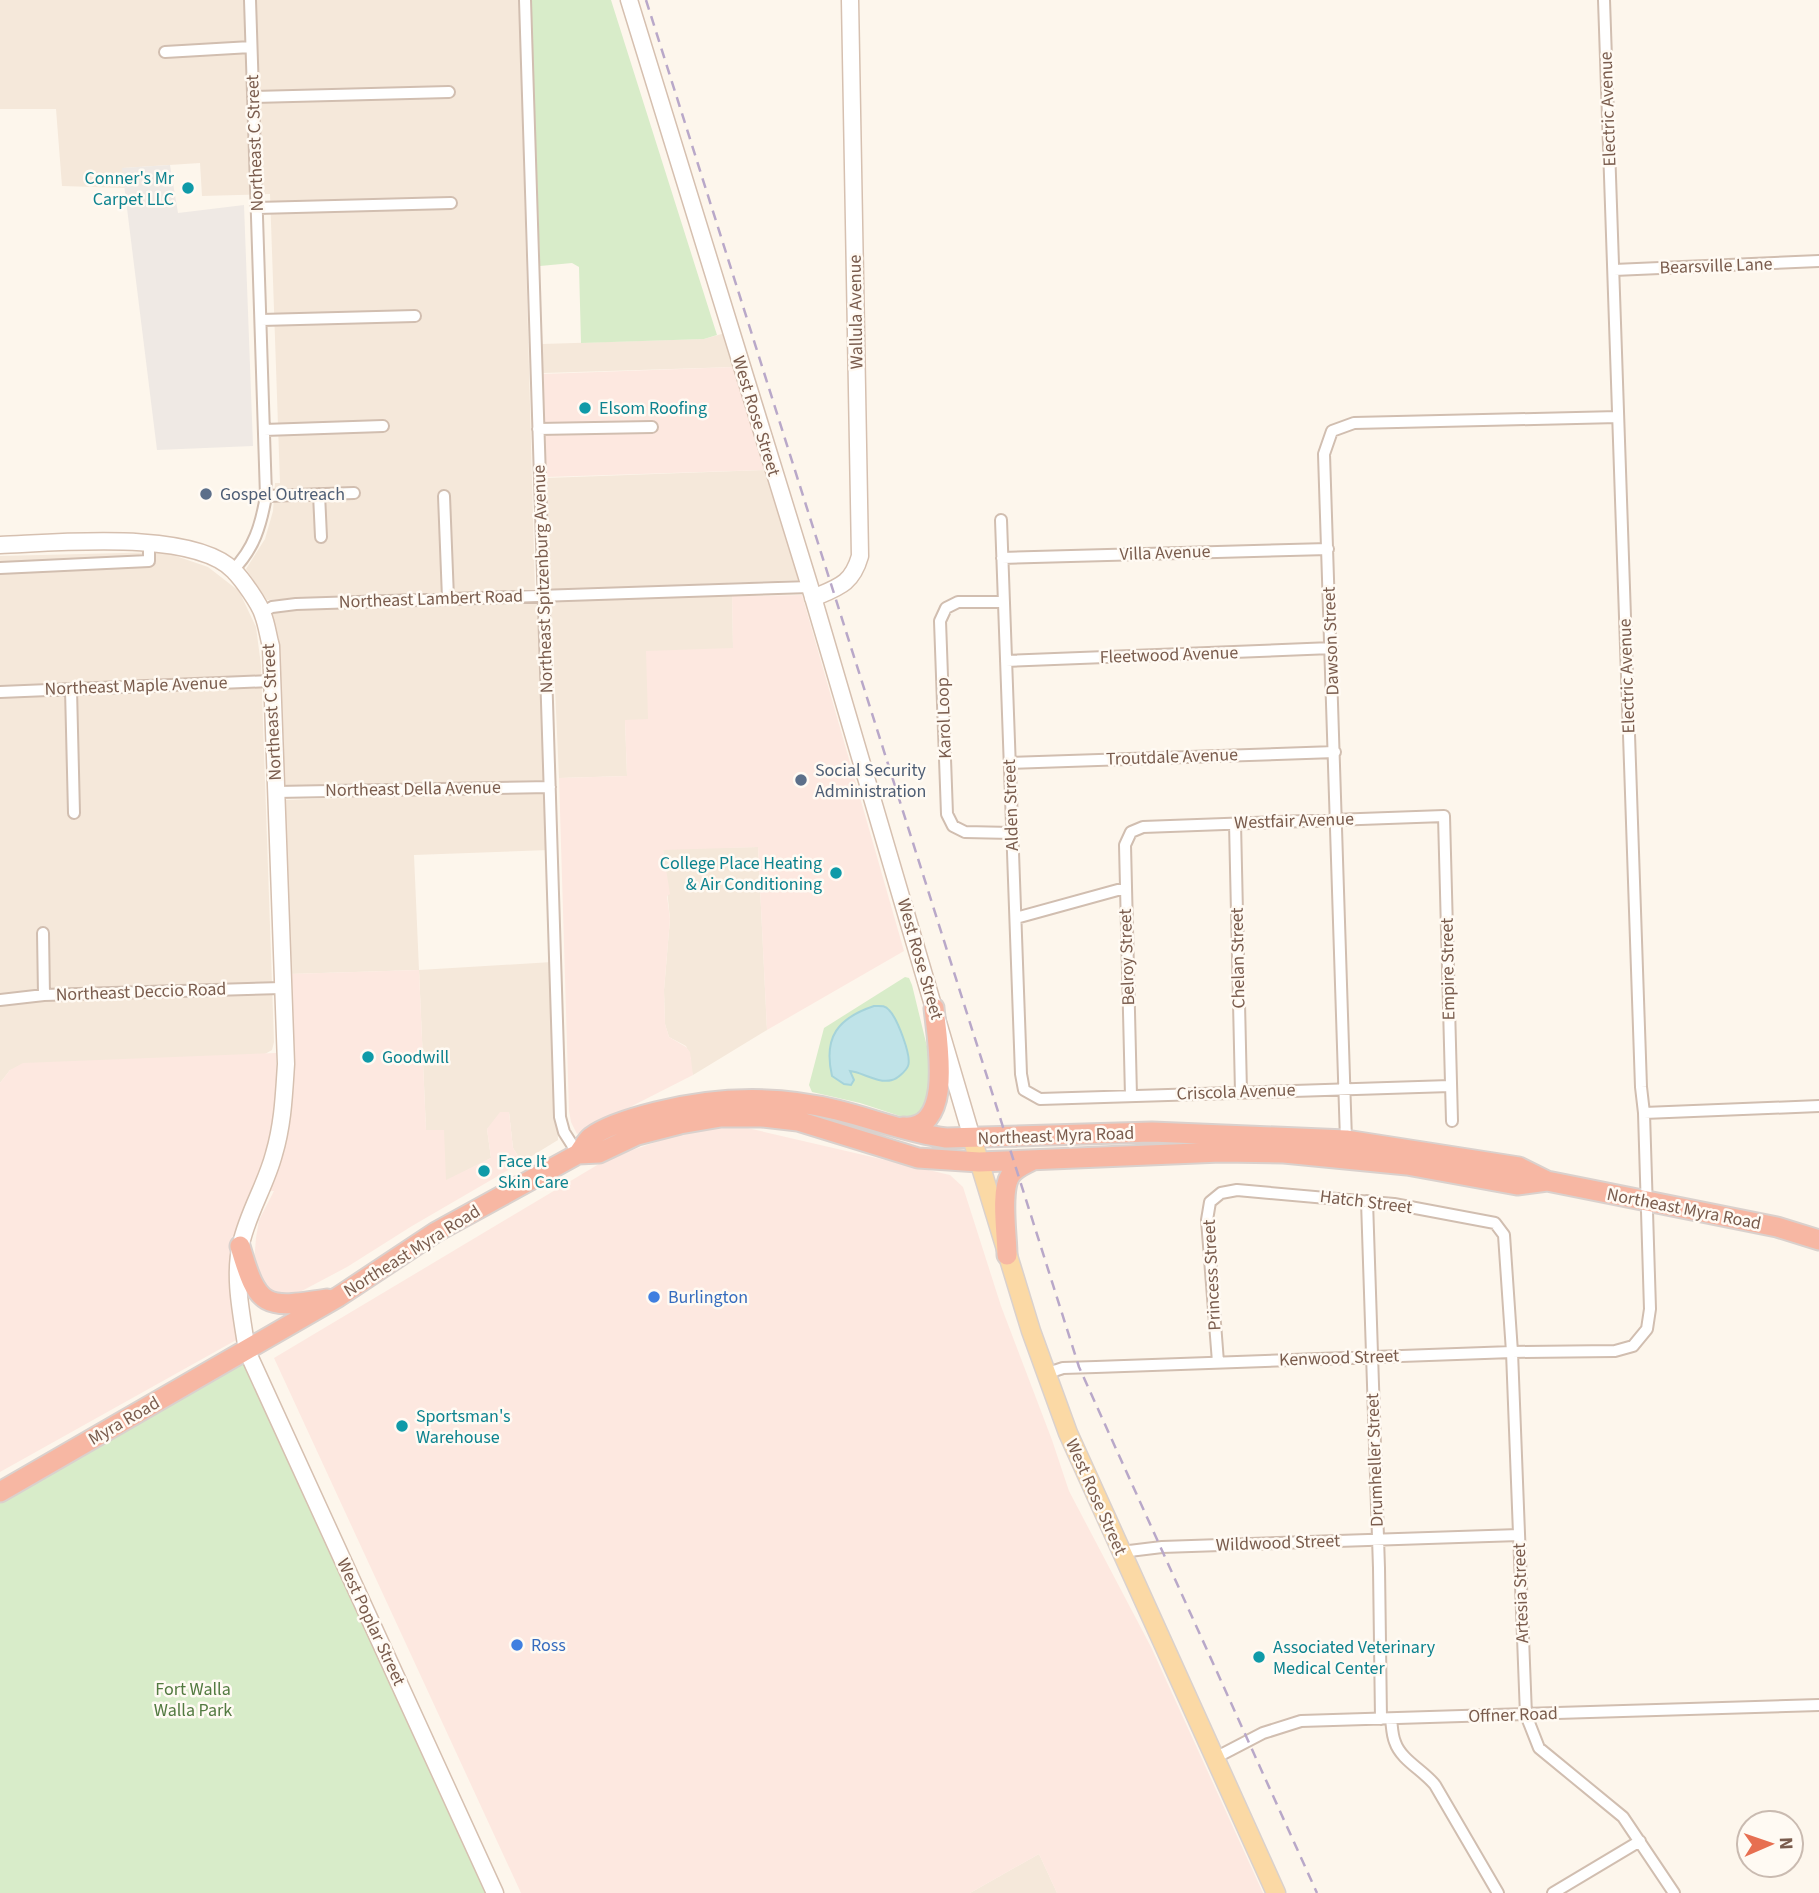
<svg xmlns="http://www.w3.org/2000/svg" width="1819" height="1893" viewBox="0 0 1819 1893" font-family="'Source Sans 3',sans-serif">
  <rect width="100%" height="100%" fill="#fdf6ec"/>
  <path fill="#f5e8da" d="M0,0H519L535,590L267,600L246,569L265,539L273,511L275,483H280L270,194L202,196L200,163L123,168L125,188L62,186L56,109H0Z
    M725,333L735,367L543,373L542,344L704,339Z
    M767,470L800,580L549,590L546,478Z
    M164,552L208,567L239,591L256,627L261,665L274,1042L272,1050L265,1054L10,1070L0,1083V556Z
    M732,593L733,648L648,720H625L627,776L559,778L551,598Z
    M537,602L545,780L284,788L279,639L269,611Z
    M547,791L549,850L414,855L419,970L552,962L558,1140L522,1162L513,1148L509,1112L487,1129L491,1158L446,1181L426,1130L419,970L289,974L283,800Z
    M758,847L767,1030L693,1075L690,1066L691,1059L686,1046L669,1037L665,1024L664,990L670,919L663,849Z
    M1039,1854L1057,1893H970Z"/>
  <path fill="#fde8e0" d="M735,367L767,470L546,477L543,374Z
    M750,592V596L802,595L904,951L767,1030L758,847L663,850L670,894L667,896L670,919L664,990L665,1024L669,1037L686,1047L690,1052L693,1075L577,1134L571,1122L569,1111L559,778L627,776L625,720L648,719L646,651L733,648L732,593Z
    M419,970L426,1130H444L446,1180L491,1158L487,1129L500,1112H509L513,1148L522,1162L412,1226L347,1267L298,1293L286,1296L271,1295L259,1281L254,1262L256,1238L259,1220L274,1191H270L288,1134L293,1071L289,974Z
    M276,1053L277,1087L274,1118L264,1161L243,1213L234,1245L230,1283L231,1306L238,1339L0,1472V1083L10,1070L23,1063Z
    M743,1127L950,1175L963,1187L1001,1306L1052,1440L1069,1491L1151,1647L1263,1893H1057L1039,1854L970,1893H521L274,1358L609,1158L691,1130Z"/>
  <path fill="#efe9e4" d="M170,165L178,213L244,205L253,446L157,450L122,168Z"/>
  <path fill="#d8ecc9" d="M531,0H611L717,335L704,339L581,343L579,267L572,263L540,266Z
    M905,977L909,978L912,985L931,1063L930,1100L918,1117H903L860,1103L812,1092L809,1085L824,1028Z
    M247,1351L495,1893H0V1490Z"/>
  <path fill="#bfe3e8" stroke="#a5d3da" stroke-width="2" d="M874,1006C880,1006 885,1005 889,1010C897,1018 912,1056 908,1066C906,1071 897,1079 892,1080C878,1084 862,1072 850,1071L854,1080L851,1085L844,1084L832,1076C823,1037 838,1018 874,1006Z"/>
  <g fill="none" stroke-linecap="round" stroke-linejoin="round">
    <g stroke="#d1beb0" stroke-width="14">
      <path id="street" d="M525,0L560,1117L564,1132L578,1154
        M165,52L251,47
        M253,97L449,92
        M257,208L451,203
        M1614,270L1819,261
        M261,320L415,316
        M538,429L652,427
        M264,430L383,426
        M319,494L321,537
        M266,496L354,493
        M444,496L448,598
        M1001,520L1021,1074L1024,1090L1040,1099L1450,1086
        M1002,558L1328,549
        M0,568L149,561V542
        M233,570C254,549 261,525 266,496L250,0
        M1003,602H958L946,608L940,621L947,814L953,826L965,832L1012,833
        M263,612L272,607L296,604L810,587
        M1006,661L1332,648
        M71,689L74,813
        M0,692L271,681
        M1010,763L1335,752
        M276,792L550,787
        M1235,823L1241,1092
        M1016,918L1125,888
        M43,933L44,995
        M0,1000L44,995L282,988
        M1131,1096L1125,845L1131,832L1143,827L1444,816L1452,1121
        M1644,1113L1819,1106
        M1346,1140L1324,454L1332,431L1354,423L1618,417
        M1367,1201L1379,1568L1381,1719
        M1218,1362L1207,1220L1210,1202L1221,1193L1237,1190L1394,1204L1495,1223L1504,1235L1512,1352L1526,1715L1539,1748L1623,1817L1674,1893
        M1045,1374L1063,1368L1096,1367L1512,1352L1615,1351L1633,1346L1647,1329L1650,1309L1644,1113L1641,1087L1604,0
        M1121,1552L1162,1547L1519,1535
        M1391,1719C1392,1726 1392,1735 1395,1742C1401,1760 1423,1770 1435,1785L1498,1893
        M1215,1758L1263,1733L1301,1721L1819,1705
        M1553,1893L1640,1841"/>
    </g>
    <g stroke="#d6c0b0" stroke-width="19">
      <path id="secondary" d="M629,0L810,587L972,1138
        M0,545C56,543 194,529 234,571C242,579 260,604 263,615C267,625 268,636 271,646L286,1064C284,1094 283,1124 274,1154C266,1185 248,1212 241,1244C233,1278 242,1316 247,1351L495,1893
        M813,598C839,587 852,584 860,556L850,0"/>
    </g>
    <g stroke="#dad1cd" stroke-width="21">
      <path id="primary" d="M972,1138L1031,1331L1068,1433L1276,1893"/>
    </g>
    <g stroke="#dad1cd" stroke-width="23">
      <path id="highway" d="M903,1127C955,1132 937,1039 934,1008
        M578,1154C582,1149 586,1141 591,1137C607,1125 636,1117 656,1112C715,1097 777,1095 837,1110C874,1119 908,1133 946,1138L1152,1132L1346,1140L1519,1167L1547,1181L1777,1227L1819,1240
        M240,1246C258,1308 264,1309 327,1299
        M1007,1255C1007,1235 1000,1192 1010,1176C1015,1168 1024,1165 1033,1160
        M0,1492L338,1297L436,1232L578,1154L599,1153L637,1135L680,1124L721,1117H762L798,1121L918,1158L979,1162L1221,1152L1284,1153L1407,1165L1517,1185L1547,1181"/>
    </g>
    <use href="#street" stroke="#fff" stroke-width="10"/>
    <use href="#secondary" stroke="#fff" stroke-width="16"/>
    <use href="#primary" stroke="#fbd9a5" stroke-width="18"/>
    <use href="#highway" stroke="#f7b7a3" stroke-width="19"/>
    <path stroke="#b9a8c9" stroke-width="2.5" stroke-dasharray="10 7" stroke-linecap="butt" d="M646,0L1079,1367L1317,1893"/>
  </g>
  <g fill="#0f9aa8" stroke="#fffaf3" stroke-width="2.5">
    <circle cx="188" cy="188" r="7"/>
    <circle cx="585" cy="408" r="7"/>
    <circle cx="836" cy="873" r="7"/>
    <circle cx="368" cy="1057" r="7"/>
    <circle cx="484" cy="1171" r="7"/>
    <circle cx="402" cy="1426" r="7"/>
    <circle cx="1259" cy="1657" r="7"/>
  </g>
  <g fill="#5c6f8a" stroke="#fffaf3" stroke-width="2.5">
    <circle cx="206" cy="494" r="7"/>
    <circle cx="801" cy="780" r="7"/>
  </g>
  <g fill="#3f7fe0" stroke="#fffaf3" stroke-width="2.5">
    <circle cx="654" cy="1297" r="7"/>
    <circle cx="517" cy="1645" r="7"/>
  </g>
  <g text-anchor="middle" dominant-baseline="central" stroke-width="5" stroke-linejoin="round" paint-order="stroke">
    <g font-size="18" fill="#7a5c4d" stroke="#fffaf3">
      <text transform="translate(1608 109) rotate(-92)">Electric Avenue</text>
      <text transform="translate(255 143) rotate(-92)">Northeast C Street</text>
      <text transform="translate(1716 266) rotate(-2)">Bearsville Lane</text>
      <text transform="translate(856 312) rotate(-91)">Wallula Avenue</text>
      <text transform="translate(756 416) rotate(73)">West Rose Street</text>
      <text transform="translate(1165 553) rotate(-2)">Villa Avenue</text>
      <text transform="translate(543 579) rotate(-92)">Northeast Spitzenburg Avenue</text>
      <text transform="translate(431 599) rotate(-2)">Northeast Lambert Road</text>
      <text transform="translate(1331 641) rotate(-92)">Dawson Street</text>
      <text transform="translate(1169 655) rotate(-2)">Fleetwood Avenue</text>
      <text transform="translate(1627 676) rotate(-92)">Electric Avenue</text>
      <text transform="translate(136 686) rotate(-2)">Northeast Maple Avenue</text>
      <text transform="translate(272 712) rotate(-93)">Northeast C Street</text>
      <text transform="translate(944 718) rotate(-92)">Karol Loop</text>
      <text transform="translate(1172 757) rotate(-2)">Troutdale Avenue</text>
      <text transform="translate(413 789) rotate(-1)">Northeast Della Avenue</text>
      <text transform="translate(1011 805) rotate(-92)">Alden Street</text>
      <text transform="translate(1294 821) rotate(-2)">Westfair Avenue</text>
      <text transform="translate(1127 957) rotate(-92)">Belroy Street</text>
      <text transform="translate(1238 958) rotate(-91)">Chelan Street</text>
      <text transform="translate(920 959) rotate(74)">West Rose Street</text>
      <text transform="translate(1448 969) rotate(-91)">Empire Street</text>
      <text transform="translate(141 992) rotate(-2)">Northeast Deccio Road</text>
      <text transform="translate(1236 1092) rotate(-2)">Criscola Avenue</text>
      <text transform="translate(1056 1136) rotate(-2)">Northeast Myra Road</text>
      <text transform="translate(1366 1202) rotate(7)">Hatch Street</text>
      <text transform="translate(1684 1209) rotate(11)">Northeast Myra Road</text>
      <text transform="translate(412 1251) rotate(-32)">Northeast Myra Road</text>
      <text transform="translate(1212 1275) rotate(-93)">Princess Street</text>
      <text transform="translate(1339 1358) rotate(-2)">Kenwood Street</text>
      <text transform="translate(124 1421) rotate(-30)">Myra Road</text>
      <text transform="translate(1375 1460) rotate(-92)">Drumheller Street</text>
      <text transform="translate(1096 1497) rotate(66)">West Rose Street</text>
      <text transform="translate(1278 1543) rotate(-2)">Wildwood Street</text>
      <text transform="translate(1521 1593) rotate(-92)">Artesia Street</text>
      <text transform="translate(371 1622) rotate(65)">West Poplar Street</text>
      <text transform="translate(1513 1715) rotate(-2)">Offner Road</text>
    </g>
    <g font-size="18" fill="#0d838f" stroke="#fffaf3" text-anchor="start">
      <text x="174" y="178" text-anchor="end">Conner's Mr<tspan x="174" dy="21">Carpet LLC</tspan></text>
      <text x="599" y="408">Elsom Roofing</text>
      <text x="822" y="863" text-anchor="end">College Place Heating<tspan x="822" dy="21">&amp; Air Conditioning</tspan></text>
      <text x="382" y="1057">Goodwill</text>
      <text x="498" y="1161">Face It<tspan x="498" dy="21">Skin Care</tspan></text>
      <text x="416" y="1416">Sportsman's<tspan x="416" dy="21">Warehouse</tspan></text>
      <text x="1273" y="1647">Associated Veterinary<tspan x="1273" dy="21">Medical Center</tspan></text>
    </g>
    <g font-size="18" fill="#4e5e75" stroke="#fffaf3" text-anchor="start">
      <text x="220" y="494">Gospel Outreach</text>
      <text x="815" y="770">Social Security<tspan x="815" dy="21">Administration</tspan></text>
    </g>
    <g font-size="18" fill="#366cbe" stroke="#fffaf3" text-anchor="start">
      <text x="668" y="1297">Burlington</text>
      <text x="531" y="1645">Ross</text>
    </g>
    <g font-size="18" fill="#537a41" stroke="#fffaf3">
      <text x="193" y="1689">Fort Walla<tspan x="193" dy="21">Walla Park</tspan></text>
    </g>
  </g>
  <g transform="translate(1770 1844) rotate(88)"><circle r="33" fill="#fffaf3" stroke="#cabbb1" stroke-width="2"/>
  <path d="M0-5L12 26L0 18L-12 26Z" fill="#e76f51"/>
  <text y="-10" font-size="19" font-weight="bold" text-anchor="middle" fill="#7a5c4d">N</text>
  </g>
</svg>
